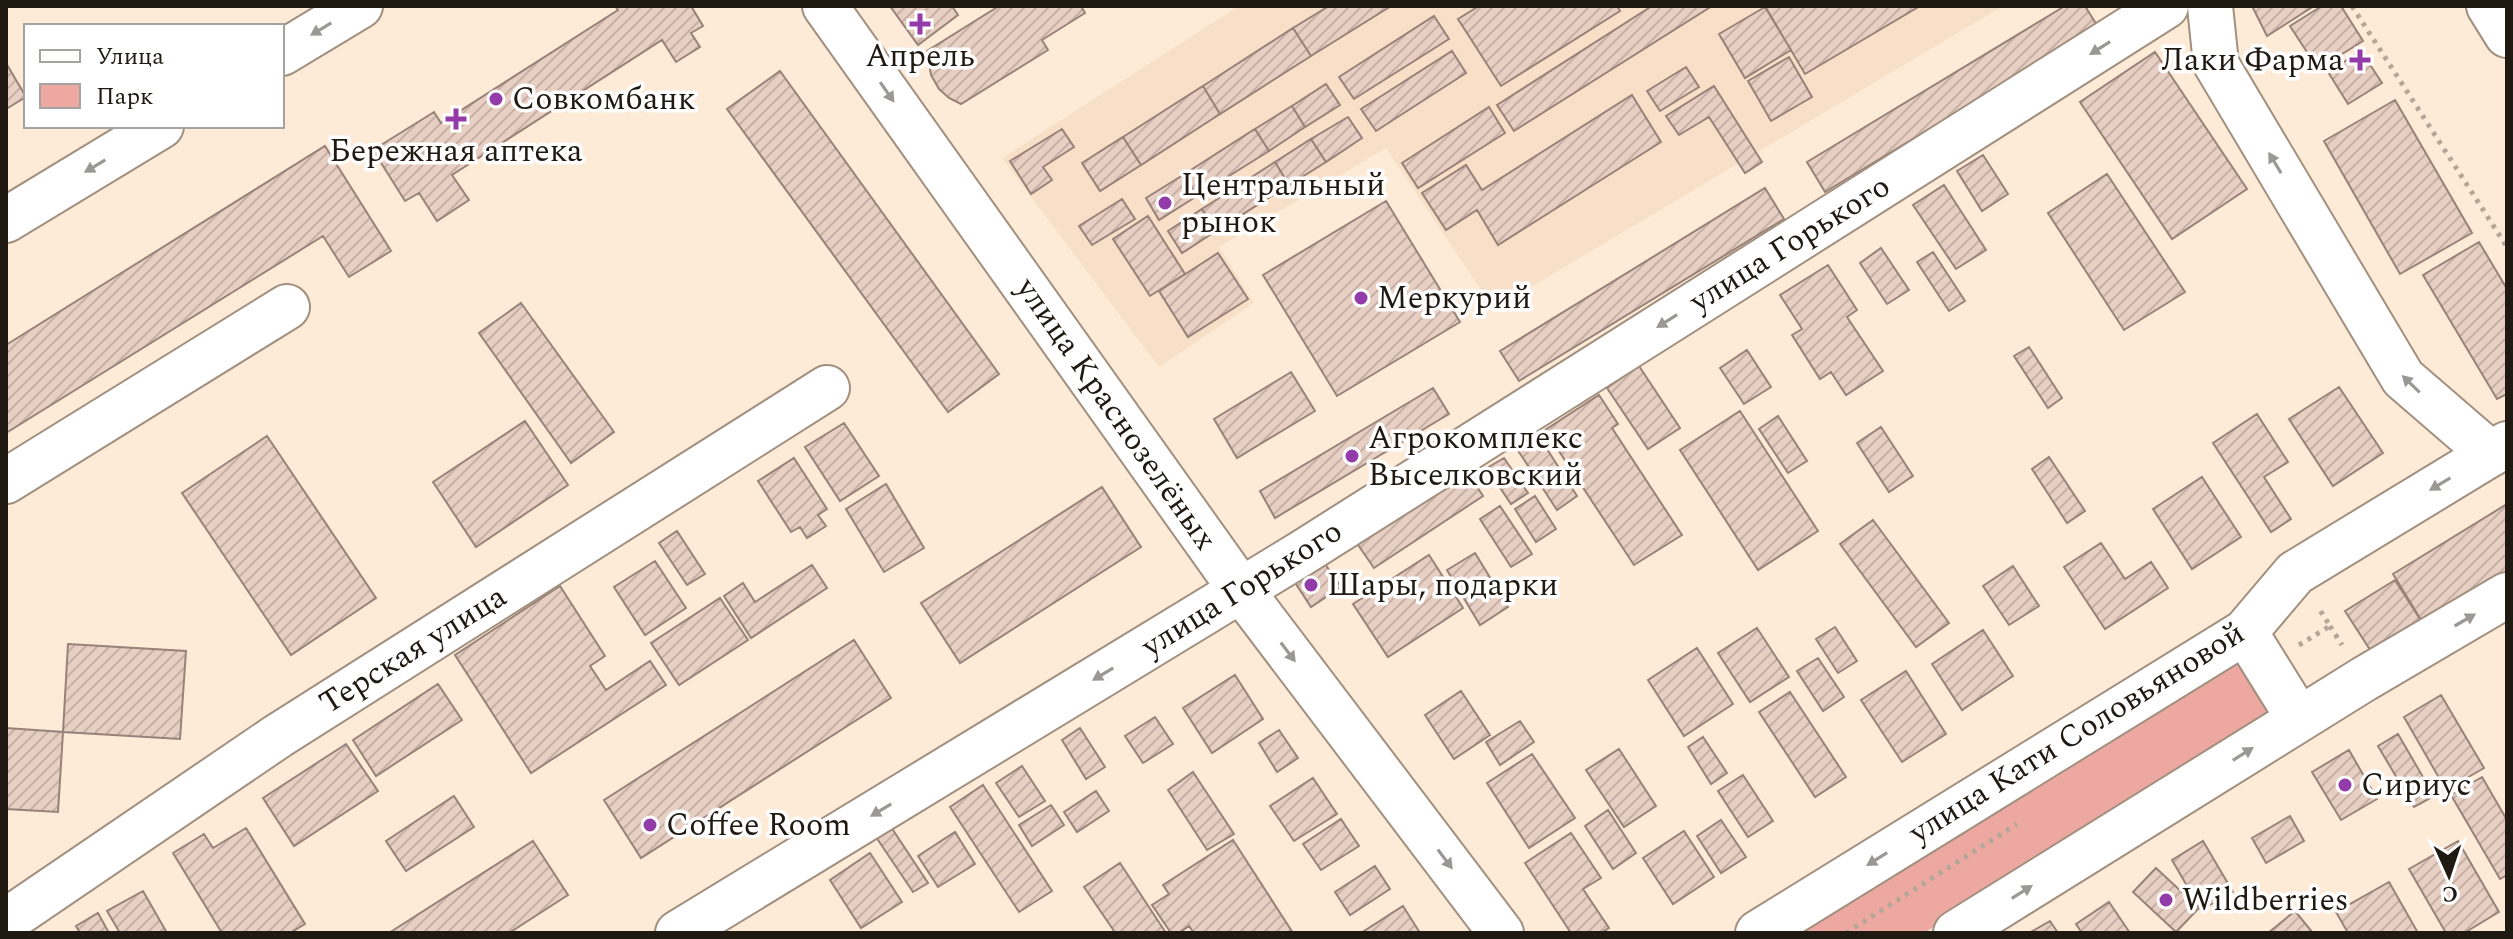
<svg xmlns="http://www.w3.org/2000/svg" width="2513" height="939" viewBox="0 0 2513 939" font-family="Spectral,serif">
  <defs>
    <pattern id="building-hatch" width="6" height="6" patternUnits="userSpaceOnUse" patternTransform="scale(2)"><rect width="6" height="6" fill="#e8cfc4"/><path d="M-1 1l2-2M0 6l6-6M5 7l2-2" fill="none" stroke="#c7b1a7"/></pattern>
  </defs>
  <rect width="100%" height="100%" fill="#fdebd8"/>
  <path fill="#f7e0c7" d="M1239,6H2003L1494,309L1386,148L1219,247L1254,303L1159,367L1002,158Z"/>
  <path fill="#eda8a1" d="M2231,650L2272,717L1924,933H1791Z"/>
  <path fill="url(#building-hatch)" stroke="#998278" stroke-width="2" d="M615,6H691L703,26L691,33L700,47L676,62L662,40L452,175L469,200L437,221L419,193L405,201L373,150L434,112L441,123L618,10Z
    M890,6H952L958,15L918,45Z
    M999,6H1081L1085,13L1042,40L1048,50L961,104L949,98L939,89L931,75L927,51Z
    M1329,6H1391L1311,56L1293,28Z
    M1479,6H1617L1620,11L1501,86L1458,19Z
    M1652,6H1712L1514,131L1497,105Z
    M1765,6H1920L1805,74Z
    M2065,6H2085L2098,27L1825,192L1807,162Z
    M2252,6H2314L2267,36Z
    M2322,6H2341L2363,41L2318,69L2290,26Z
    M1765,7L1791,50L1745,78L1719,34Z
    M1434,16L1449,39L1354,99L1339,77Z
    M1293,28L1311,56L1220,114L1203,86Z
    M1452,51L1466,73L1376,131L1361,109Z
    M2361,51L2382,83L2348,104L2328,72Z
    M2155,52L2247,189L2172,239L2080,102Z
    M1789,57L1812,97L1771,121L1748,81Z
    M6,63L26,97L6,109Z
    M1686,67L1699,87L1660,111L1647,91Z
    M780,71L999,374L948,412L727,109Z
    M1326,84L1340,105L1305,127L1292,106Z
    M1203,86L1220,114L1141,165L1123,137Z
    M1714,86L1762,162L1745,173L1709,117L1679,135L1666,116Z
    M1632,95L1661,142L1498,245L1477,210L1446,230L1422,193L1466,165L1482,190Z
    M2395,100L2472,233L2400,274L2324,141Z
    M1292,106L1305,127L1269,151L1255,129Z
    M1489,107L1505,133L1418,188L1402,163Z
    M1348,117L1362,138L1326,162L1311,139Z
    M1062,129L1074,147L1043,167L1052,180L1031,194L1010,161Z
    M1255,129L1269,151L1197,196L1183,175Z
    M1123,137L1141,165L1100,191L1082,163Z
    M1311,139L1326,162L1289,185L1275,162Z
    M325,146L391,251L349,277L323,236L6,433V345Z
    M1983,155L2008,194L1982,211L1957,171Z
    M1275,162L1289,185L1216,231L1202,209Z
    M2107,174L2185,292L2124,330L2048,213Z
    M1183,175L1197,196L1159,220L1146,198Z
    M1944,185L1986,250L1956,269L1913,205Z
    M1765,188L1784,219L1519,381L1500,351Z
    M1122,199L1135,219L1092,245L1079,226Z
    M1386,201L1460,322L1337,396L1263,275Z
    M1202,209L1216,231L1182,253L1168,231Z
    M1148,216L1185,274L1150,296L1113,239Z
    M2479,242L2507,289V394L2497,399L2423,275Z
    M1881,248L1909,290L1887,304L1860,263Z
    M1933,252L1965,301L1949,311L1917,262Z
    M1218,253L1248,299L1188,337L1159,291Z
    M1828,265L1857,310L1847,317L1883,371L1846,395L1831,372L1820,379L1792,335L1802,329L1780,295Z
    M521,303L614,432L571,463L479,333Z
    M2029,347L2062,398L2048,408L2014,356Z
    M1747,350L1771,387L1744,404L1720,368Z
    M1639,366L1680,428L1648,449L1607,388Z
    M1291,372L1315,411L1237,458L1214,419Z
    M2339,387L2383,453L2333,486L2289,419Z
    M1433,388L1449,414L1275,518L1260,491Z
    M1599,395L1618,424L1612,428L1682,535L1634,565L1545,430Z
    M1740,411L1818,531L1758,570L1680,450Z
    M2257,414L2288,462L2264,477L2291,519L2271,532L2213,443Z
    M1778,416L1807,461L1788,473L1759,429Z
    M525,421L568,485L476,547L433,482Z
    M844,423L879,476L840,501L805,447Z
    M1881,427L1913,476L1889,492L1857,443Z
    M1538,435L1577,496L1557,510L1517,449Z
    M267,436L376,598L291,655L182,493Z
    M2049,457L2085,511L2067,523L2032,469Z
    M794,458L827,509L818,515L826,526L807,538L800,527L791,532L758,481Z
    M1504,458L1528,493L1511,504L1487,468Z
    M1464,467L1483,496L1374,568L1354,539Z
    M2202,477L2241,537L2192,569L2153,509Z
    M886,484L924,548L884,572L846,509Z
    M1102,487L1141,547L960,663L921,603Z
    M1535,496L1556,529L1536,542L1515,509Z
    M2507,504V585L2429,633L2393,574Z
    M1500,506L1532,554L1511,567L1480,519Z
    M1873,520L1949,623L1916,647L1840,544Z
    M677,531L705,574L687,585L659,543Z
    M2101,543L2125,579L2151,562L2168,588L2105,629L2064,567Z
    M1475,553L1508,607L1480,625L1447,570Z
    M1429,555L1463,608L1388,657L1353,604Z
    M655,561L686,608L645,635L614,587Z
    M1323,561L1341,587L1311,607L1294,581Z
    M812,565L827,588L751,638L724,596L743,583L755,602Z
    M2013,566L2039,606L2009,625L1983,586Z
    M2395,580L2425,627L2376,659L2345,611Z
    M560,586L605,656L590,666L606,690L650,661L666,685L531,773L455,655Z
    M720,598L748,640L679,685L651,643Z
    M1835,627L1857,661L1838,673L1816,639Z
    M1757,628L1789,677L1750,702L1718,653Z
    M1983,630L2013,676L1962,710L1932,664Z
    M854,640L891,698L641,858L604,800Z
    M68,644L186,651L180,739L63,732Z
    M1697,648L1733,704L1684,736L1648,680Z
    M1818,658L1844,697L1823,711L1797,671Z
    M1906,671L1946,734L1902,762L1861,700Z
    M1235,675L1263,719L1212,753L1183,708Z
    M438,684L462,720L376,776L353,740Z
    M1461,691L1490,735L1454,759L1425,715Z
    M1790,692L1846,777L1815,797L1759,712Z
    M2441,695L2484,768L2446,790L2404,717Z
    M1155,717L1173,744L1143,763L1125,736Z
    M1520,721L1534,742L1500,765L1486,742Z
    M6,728L63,732L58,812L6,809Z
    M1080,728L1105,767L1086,779L1062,740Z
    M1279,730L1298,758L1277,772L1259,743Z
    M2398,734L2434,796L2414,807L2378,746Z
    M1703,737L1727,773L1711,784L1688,747Z
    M346,744L378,791L294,846L263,798Z
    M1619,749L1656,806L1624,827L1586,770Z
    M2349,750L2377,799L2341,820L2312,772Z
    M1532,754L1575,818L1529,848L1487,783Z
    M1022,766L1045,801L1019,817L996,783Z
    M1193,772L1234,834L1207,850L1168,790Z
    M1743,775L1773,821L1748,837L1718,791Z
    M2482,777L2507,820V875L2500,879L2451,795Z
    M1313,778L1337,814L1294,841L1270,806Z
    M983,785L1052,891L1019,912L950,807Z
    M1096,791L1109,811L1077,832L1064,812Z
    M454,796L474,827L406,871L386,841Z
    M1051,805L1064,825L1032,846L1019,825Z
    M1608,810L1636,853L1613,869L1585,826Z
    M2290,816L2304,841L2266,863L2252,838Z
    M1341,819L1359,846L1321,870L1303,844Z
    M1721,820L1746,857L1721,873L1697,836Z
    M891,827L928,883L913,892L876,837Z
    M246,828L305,924L290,933H222L173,853L204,834L213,848Z
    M1684,831L1714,877L1673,904L1643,858Z
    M955,832L975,864L938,887L918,856Z
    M1571,833L1601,878L1583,889L1609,928L1601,933H1571L1525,863Z
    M1233,840L1293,933H1194L1189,926L1179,933H1171L1152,905L1169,894L1163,885Z
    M533,841L568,895L509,933H389Z
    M2203,841L2233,892L2201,910L2172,860Z
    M2458,841L2499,912L2464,933H2446L2409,869Z
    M870,853L902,902L861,928L830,880Z
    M1120,863L1166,933H1111L1114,931L1084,887Z
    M1375,866L1390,889L1350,915L1335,892Z
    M2156,868L2199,908L2176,932L2133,892Z
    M2389,882L2418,933H2348L2336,912Z
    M143,891L167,933H120L107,911Z
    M2109,902L2130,933H2082L2076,924Z
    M1403,906L1420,933H1361Z
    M2295,911L2313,933H2268Z
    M98,913L109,933H80L76,926Z
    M2050,921L2058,933H2029Z"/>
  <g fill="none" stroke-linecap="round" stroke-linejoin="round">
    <g stroke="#a1907f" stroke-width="48">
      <path id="minor" d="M825,6L1241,590L1501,933
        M2210,6L2216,64L2403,378L2491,454
        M2489,6L2507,35
        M282,53L360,6
        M6,220L161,126
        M6,481L287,307
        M2245,632L2299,719
        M6,921L278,736L827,388
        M678,933L1302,553L2166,6
        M1758,933L2245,632L2295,573L2507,444
        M1956,933L2364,679L2507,595"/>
    </g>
    <path stroke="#b5a798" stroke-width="5" stroke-dasharray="4 6" stroke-linecap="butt" d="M2352,6L2507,247
      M2330,626L2342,645
      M2299,645L2330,626L2318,607
      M1846,933L2017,824"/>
    <use href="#minor" stroke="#fff" stroke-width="44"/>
  </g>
  <defs><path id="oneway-solid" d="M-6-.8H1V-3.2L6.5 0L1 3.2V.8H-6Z" transform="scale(2)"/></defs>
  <g fill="#9a9894">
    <use href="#oneway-solid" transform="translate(321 29) rotate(149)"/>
    <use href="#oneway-solid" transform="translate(2100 48) rotate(148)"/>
    <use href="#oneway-solid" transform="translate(887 92) rotate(55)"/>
    <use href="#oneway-solid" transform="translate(2275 163) rotate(-121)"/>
    <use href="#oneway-solid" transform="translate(95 166) rotate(149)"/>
    <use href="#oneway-solid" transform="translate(1667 321) rotate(148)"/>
    <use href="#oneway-solid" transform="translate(2411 384) rotate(-136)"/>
    <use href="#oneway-solid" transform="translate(2440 484) rotate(149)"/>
    <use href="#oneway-solid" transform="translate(2465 620) rotate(-30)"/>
    <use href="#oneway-solid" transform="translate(1288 652) rotate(53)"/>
    <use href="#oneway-solid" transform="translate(1103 674) rotate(149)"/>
    <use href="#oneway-solid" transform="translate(2243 754) rotate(-32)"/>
    <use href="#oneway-solid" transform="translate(881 810) rotate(149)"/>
    <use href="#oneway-solid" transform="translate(1445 859) rotate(53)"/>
    <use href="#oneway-solid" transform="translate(1877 859) rotate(148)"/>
    <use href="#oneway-solid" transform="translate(2022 892) rotate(-32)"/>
  </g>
  <g fill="#933ba8" stroke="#fff" stroke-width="3">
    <path d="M916 12h8v8h8v8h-8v8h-8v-8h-8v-8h8z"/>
    <path d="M2356 48h8v8h8v8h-8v8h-8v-8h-8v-8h8z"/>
    <circle cx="496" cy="99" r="8"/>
    <path d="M452 107h8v8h8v8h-8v8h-8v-8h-8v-8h8z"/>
    <circle cx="1165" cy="203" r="8"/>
    <circle cx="1361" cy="298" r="8"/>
    <circle cx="1352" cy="456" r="8"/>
    <circle cx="1311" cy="585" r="8"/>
    <circle cx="2345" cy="785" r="8"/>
    <circle cx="650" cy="825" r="8"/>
    <circle cx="2166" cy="900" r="8"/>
  </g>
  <g text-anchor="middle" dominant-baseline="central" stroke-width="7" stroke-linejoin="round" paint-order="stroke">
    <g font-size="32" fill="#1f1912" stroke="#fff" text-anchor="start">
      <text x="920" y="56" text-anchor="middle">Апрель</text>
      <text x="2344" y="60" text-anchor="end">Лаки Фарма</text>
      <text x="512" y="99">Совкомбанк</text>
      <text x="456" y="151" text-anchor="middle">Бережная аптека</text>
      <text x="1181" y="185">Центральный<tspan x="1181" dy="37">рынок</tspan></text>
      <text x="1377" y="298">Меркурий</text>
      <text x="1368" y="438">Агрокомплекс<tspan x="1368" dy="37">Выселковский</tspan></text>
      <text x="1327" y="585">Шары, подарки</text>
      <text x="2361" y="785">Сириус</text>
      <text x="666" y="825">Coffee Room</text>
      <text x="2182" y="900">Wildberries</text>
    </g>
    <g font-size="32" fill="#1f1912" stroke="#fff">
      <text transform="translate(1790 244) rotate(-32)">улица Горького</text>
      <text transform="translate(1116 414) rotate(55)">улица Краснозелёных</text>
      <text transform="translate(1242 589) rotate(-32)">улица Горького</text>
      <text transform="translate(413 650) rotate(-32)">Терская улица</text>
      <text transform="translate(2077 733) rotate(-32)">улица Кати Соловьяновой</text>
    </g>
  </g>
  <rect width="2513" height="939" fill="none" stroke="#1f1912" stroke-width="16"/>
  <rect x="24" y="24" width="260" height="104" fill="#ffffff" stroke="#a5a3a0" stroke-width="2"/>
  <rect x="40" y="50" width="40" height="12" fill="#ffffff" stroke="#a5a3a0" stroke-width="2"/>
  <text x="96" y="64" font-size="24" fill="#1f1912">Улица</text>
  <rect x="40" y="84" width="40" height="24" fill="#eda8a1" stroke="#a5a3a0" stroke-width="2"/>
  <text x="96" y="104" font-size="24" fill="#1f1912">Парк</text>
  <g transform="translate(2449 875) rotate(177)" stroke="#ffffff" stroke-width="6" paint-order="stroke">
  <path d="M0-6L14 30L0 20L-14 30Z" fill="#1f1912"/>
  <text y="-12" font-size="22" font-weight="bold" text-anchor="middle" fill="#1f1912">С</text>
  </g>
</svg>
